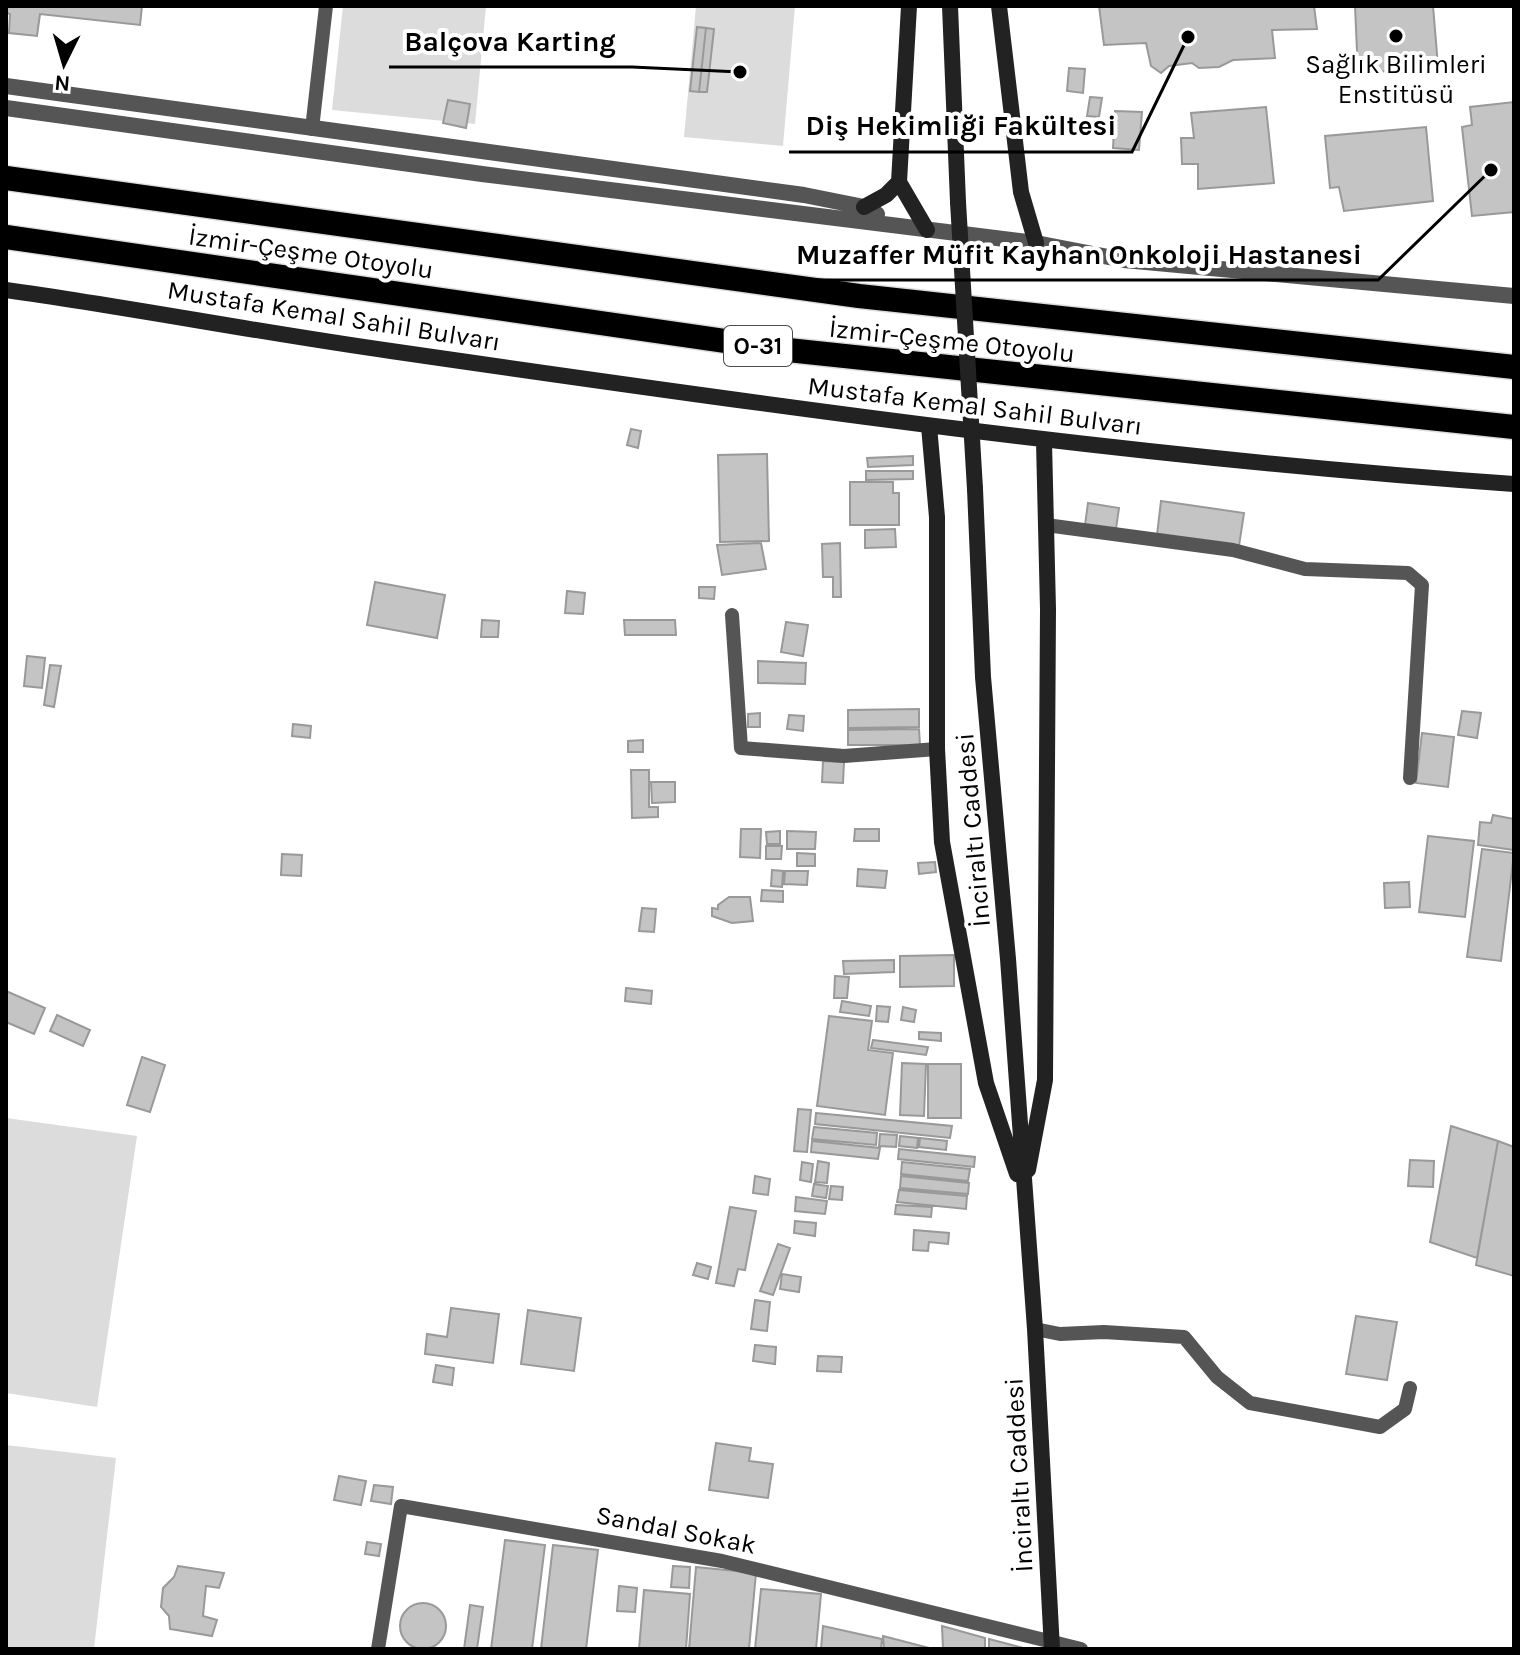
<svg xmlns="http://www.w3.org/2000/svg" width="1520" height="1655" viewBox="0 0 1520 1655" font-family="Karla,sans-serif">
  <rect width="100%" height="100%" fill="#fff"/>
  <path fill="#dcdcdc" d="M343,6H486L475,124L332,110Z
    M696,6H795L783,146L684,137Z
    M6,1118L137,1136L97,1407L6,1393Z
    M6,1445L116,1458L94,1649H6Z"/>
  <path fill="#c4c4c4" stroke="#999" stroke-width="2" d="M6,6H142L140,25L40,14L37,36L9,33L10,14L6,13Z
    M1099,6H1314L1317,29L1272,30L1275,58L1233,60L1219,67L1199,68L1192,63L1169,66L1161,73L1151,66L1146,43L1104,45Z
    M1355,6H1433L1438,66L1358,74Z
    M697,27L706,28L699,92L690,91Z
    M706,28L714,29L707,92H699Z
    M1069,68L1085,69L1083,93L1067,91Z
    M1090,97L1102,98L1099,117L1087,116Z
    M448,100L470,104L466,128L443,123Z
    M1514,102V212L1472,216L1462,127L1472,125L1470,107Z
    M1266,107L1274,183L1198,189V164H1182L1181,138H1194L1191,113Z
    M1115,111L1142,112L1139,150L1113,148Z
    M1426,127L1433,201L1344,211L1339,187L1330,188L1325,136Z
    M631,429L641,431L638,448L627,445Z
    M767,454L769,541L720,542L718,455Z
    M913,456V465L868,467L867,458Z
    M866,471H913V479L866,480Z
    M850,482H893V493H899V525H850Z
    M1161,501L1244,513L1239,546L1157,535Z
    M1088,503L1119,508L1116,529L1085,525Z
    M895,529L896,547L865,548V530Z
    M761,543L766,569L722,575L717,545Z
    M840,543L841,597H833V577H823L822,544Z
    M375,582L445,595L437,638L367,625Z
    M699,587H715L714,599L699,598Z
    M567,591L585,593L583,614L565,613Z
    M482,620L499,621L498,637H481Z
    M624,620H675L676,635H625Z
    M786,622L808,625L803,656L781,652Z
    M27,656L45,658L42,688L24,686Z
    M758,661L806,663L805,684L758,683Z
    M50,665L61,666L54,707L44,705Z
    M919,709V727L848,728V710Z
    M1462,711L1481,713L1477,738L1458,735Z
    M760,713V727H748V714Z
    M789,715L804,716L803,731L787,729Z
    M293,724L311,726L310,738L292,736Z
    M919,729L920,745H848V730Z
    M1422,733L1454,737L1448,787L1416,783Z
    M643,740V752H628V741Z
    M823,761L844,762L843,783L822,782Z
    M631,770H649V807H658V817L632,818Z
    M651,782H675V802L652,803Z
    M1493,815L1514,819V850L1478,845L1480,822L1491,823Z
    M741,829H761L760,858L740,857Z
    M855,829H879V841H854Z
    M780,831V844H767L766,832Z
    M787,831L816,832L815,849H787Z
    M1428,836L1474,841L1465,917L1419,912Z
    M766,846H782L781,859H766Z
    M1482,849L1514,853L1501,961L1467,957Z
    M797,853L815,854V866H797Z
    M282,854L302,855L301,876L281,875Z
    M935,862L936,872L919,874L918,863Z
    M858,869L887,871L885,888L857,886Z
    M772,870L783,871L782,887L771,886Z
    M785,871H808L807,885L784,884Z
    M1409,882L1410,907L1385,908L1384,883Z
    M762,890L783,891V902L761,901Z
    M729,897H750L753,921L732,923L712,916V908L718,909V905Z
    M642,908L656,909L654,932L639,931Z
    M954,955V986L900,987V956Z
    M894,960V972L844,974L843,961Z
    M835,976L849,977L847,998H834Z
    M626,988L652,991L651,1004L625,1001Z
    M6,991L45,1008L34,1034L6,1022Z
    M842,1001L871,1006L869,1016L840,1012Z
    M877,1006L890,1007L888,1022L876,1021Z
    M903,1007L916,1010L914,1022L901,1020Z
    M57,1015L90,1030L83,1046L50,1031Z
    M829,1016L872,1021L868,1050L893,1053L885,1115L817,1106Z
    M919,1032L941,1033V1041L919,1039Z
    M873,1040L928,1047L926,1055L871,1048Z
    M142,1057L165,1065L150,1112L127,1105Z
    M902,1063L926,1064L924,1116L900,1115Z
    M928,1064H961V1118H928Z
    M798,1109L811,1110L807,1152L794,1151Z
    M816,1113L952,1126L950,1138L815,1124Z
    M1451,1126L1498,1141L1477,1258L1430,1242Z
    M814,1127L877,1133L876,1145L812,1139Z
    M880,1134L897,1135L896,1147L879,1146Z
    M900,1136L918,1138L917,1148L899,1146Z
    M920,1138L947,1141L946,1150L919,1147Z
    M812,1141L880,1148L878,1159L811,1152Z
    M1498,1141L1514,1147V1276L1476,1265Z
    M899,1149L975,1157L974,1167L898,1159Z
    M1410,1160L1434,1161L1433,1187L1408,1186Z
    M818,1161L829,1163L827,1183L815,1182Z
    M802,1162L813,1164L811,1182L800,1180Z
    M902,1162L970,1169L968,1181L901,1174Z
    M755,1176L770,1179L768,1195L753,1193Z
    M901,1176L969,1183L968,1194L900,1188Z
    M814,1184L828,1186L826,1198L812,1196Z
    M831,1186L843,1187L842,1200L829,1199Z
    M899,1190L967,1196L966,1209L897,1202Z
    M796,1197L827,1201L825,1214L795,1211Z
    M896,1205L932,1207L931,1217L895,1214Z
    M730,1207L756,1211L745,1270L738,1269L734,1286L716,1283Z
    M795,1221L816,1223L815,1236L794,1233Z
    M914,1230L949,1233L948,1244L929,1242L928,1251L913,1250Z
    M778,1244L790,1248L773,1295L760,1291Z
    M697,1263L711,1267L708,1279L693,1275Z
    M782,1274L801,1277L799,1292L780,1289Z
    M755,1300L770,1302L767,1331L751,1329Z
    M451,1308L499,1314L493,1363L425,1354L427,1334L447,1337Z
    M528,1310L581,1318L574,1371L521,1364Z
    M1356,1316L1397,1322L1387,1380L1346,1374Z
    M755,1345L776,1347L775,1364L753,1361Z
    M818,1356L842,1357L841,1372L817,1371Z
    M436,1365L454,1368L452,1385L433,1382Z
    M716,1443L751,1448L749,1461L773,1464L768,1498L709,1490Z
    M339,1476L366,1481L361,1505L334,1500Z
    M374,1485L393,1487L391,1504L371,1501Z
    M505,1540L545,1545L532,1649H491Z
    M367,1542L381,1544L379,1556L365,1554Z
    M553,1545L598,1550L586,1649H541Z
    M178,1566L224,1573L219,1588L206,1586L203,1616L217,1620L212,1636L170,1629L169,1616L161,1607L163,1588L174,1577Z
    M673,1566L690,1567L689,1588L671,1587Z
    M696,1567L756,1573L749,1649H689Z
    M619,1586L637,1588L635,1612L617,1611Z
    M761,1589L821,1594L816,1649H755Z
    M644,1590L690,1594L686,1649H639Z
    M400 1626a23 23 0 1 1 46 0a23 23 0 1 1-46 0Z
    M470,1605L483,1607L477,1649H464Z
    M823,1626L882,1639L881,1649H821Z
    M942,1626L985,1638V1649H943Z
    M883,1636L933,1649H884Z
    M989,1639L1027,1649H989Z"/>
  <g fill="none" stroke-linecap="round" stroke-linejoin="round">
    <g stroke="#dbdbdb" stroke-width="27">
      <path id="motorway" d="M6,178L859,296L1514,367
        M6,237L788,350L1514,427"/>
    </g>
    <path stroke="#555" stroke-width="14" d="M312,129L326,6
      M1046,525L1233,550L1305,569L1408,573L1422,585L1410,778
      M732,615L741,748L844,756L937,749
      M1035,1329L1060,1334L1104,1332L1184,1337L1217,1377L1250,1403L1380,1427L1405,1409L1410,1388
      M378,1649L401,1506L722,1561L1081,1649"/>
    <path stroke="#555" stroke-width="16" d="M6,86L804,195L864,207L877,214
      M6,108L482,174L1036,243L1124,260L1514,296"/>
    <path stroke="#222" stroke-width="16" d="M909,6L899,182L927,230
      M950,6L958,202
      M999,6L1021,192L1036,243
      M864,207L886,195L899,182
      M6,290C135,308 262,333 391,351C764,405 1138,458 1514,484
      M929,426L937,517V749L942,842L986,1083L1017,1174
      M975,489L983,677L1008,959L1035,1329L1052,1649
      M1028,1170L1045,1080L1048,609L1044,442"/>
    <use href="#motorway" stroke="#000" stroke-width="24"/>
    <path stroke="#222" stroke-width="16" d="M958,202L975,489"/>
  </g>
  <circle fill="#000" stroke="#fff" stroke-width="3" cx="1396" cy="36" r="8"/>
  <g text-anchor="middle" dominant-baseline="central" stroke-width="8" stroke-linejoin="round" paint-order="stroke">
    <rect fill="#fff" stroke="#4c4c4c" stroke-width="2" x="724" y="326" width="68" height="40" rx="6"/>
    <g font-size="24" font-weight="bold" fill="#000">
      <text x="758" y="346">O-31</text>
    </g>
    <g font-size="26" fill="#000" stroke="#fff">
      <text x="1396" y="64">Sağlık Bilimleri<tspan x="1396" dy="30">Enstitüsü</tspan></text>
    </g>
    <g font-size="26" fill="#000" stroke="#fff">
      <text transform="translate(311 253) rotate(8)">İzmir-Çeşme Otoyolu</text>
      <text transform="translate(334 316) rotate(9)">Mustafa Kemal Sahil Bulvarı</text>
      <text transform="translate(952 341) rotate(6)">İzmir-Çeşme Otoyolu</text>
      <text transform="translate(975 406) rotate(7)">Mustafa Kemal Sahil Bulvarı</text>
      <text transform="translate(973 830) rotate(-95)">İnciraltı Caddesi</text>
      <text transform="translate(1019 1475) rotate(-93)">İnciraltı Caddesi</text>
      <text transform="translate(676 1530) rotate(11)">Sandal Sokak</text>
    </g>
  </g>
  <path fill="none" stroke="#000" stroke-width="3" d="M740 72L632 67H389M1188 37L1132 152H789M1491 170L1378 280H780"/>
  <g fill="#000" stroke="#fff" stroke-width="3">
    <circle cx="740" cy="72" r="8"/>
    <circle cx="1188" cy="37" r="8"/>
    <circle cx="1491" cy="170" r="8"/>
  </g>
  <g font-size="28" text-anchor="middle" font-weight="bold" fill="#000" stroke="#fff" stroke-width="8" stroke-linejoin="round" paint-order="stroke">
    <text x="510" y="51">Balçova Karting</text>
    <text x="961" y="135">Diş Hekimliği Fakültesi</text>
    <text x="1079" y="264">Muzaffer Müfit Kayhan Onkoloji Hastanesi</text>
  </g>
  <rect width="1520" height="1655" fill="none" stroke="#000000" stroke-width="16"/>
  <g transform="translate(64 64) rotate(185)" stroke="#ffffff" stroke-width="6" paint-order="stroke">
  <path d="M0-6L14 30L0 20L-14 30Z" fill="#000000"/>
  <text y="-12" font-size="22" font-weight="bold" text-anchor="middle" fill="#000000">N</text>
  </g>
</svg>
